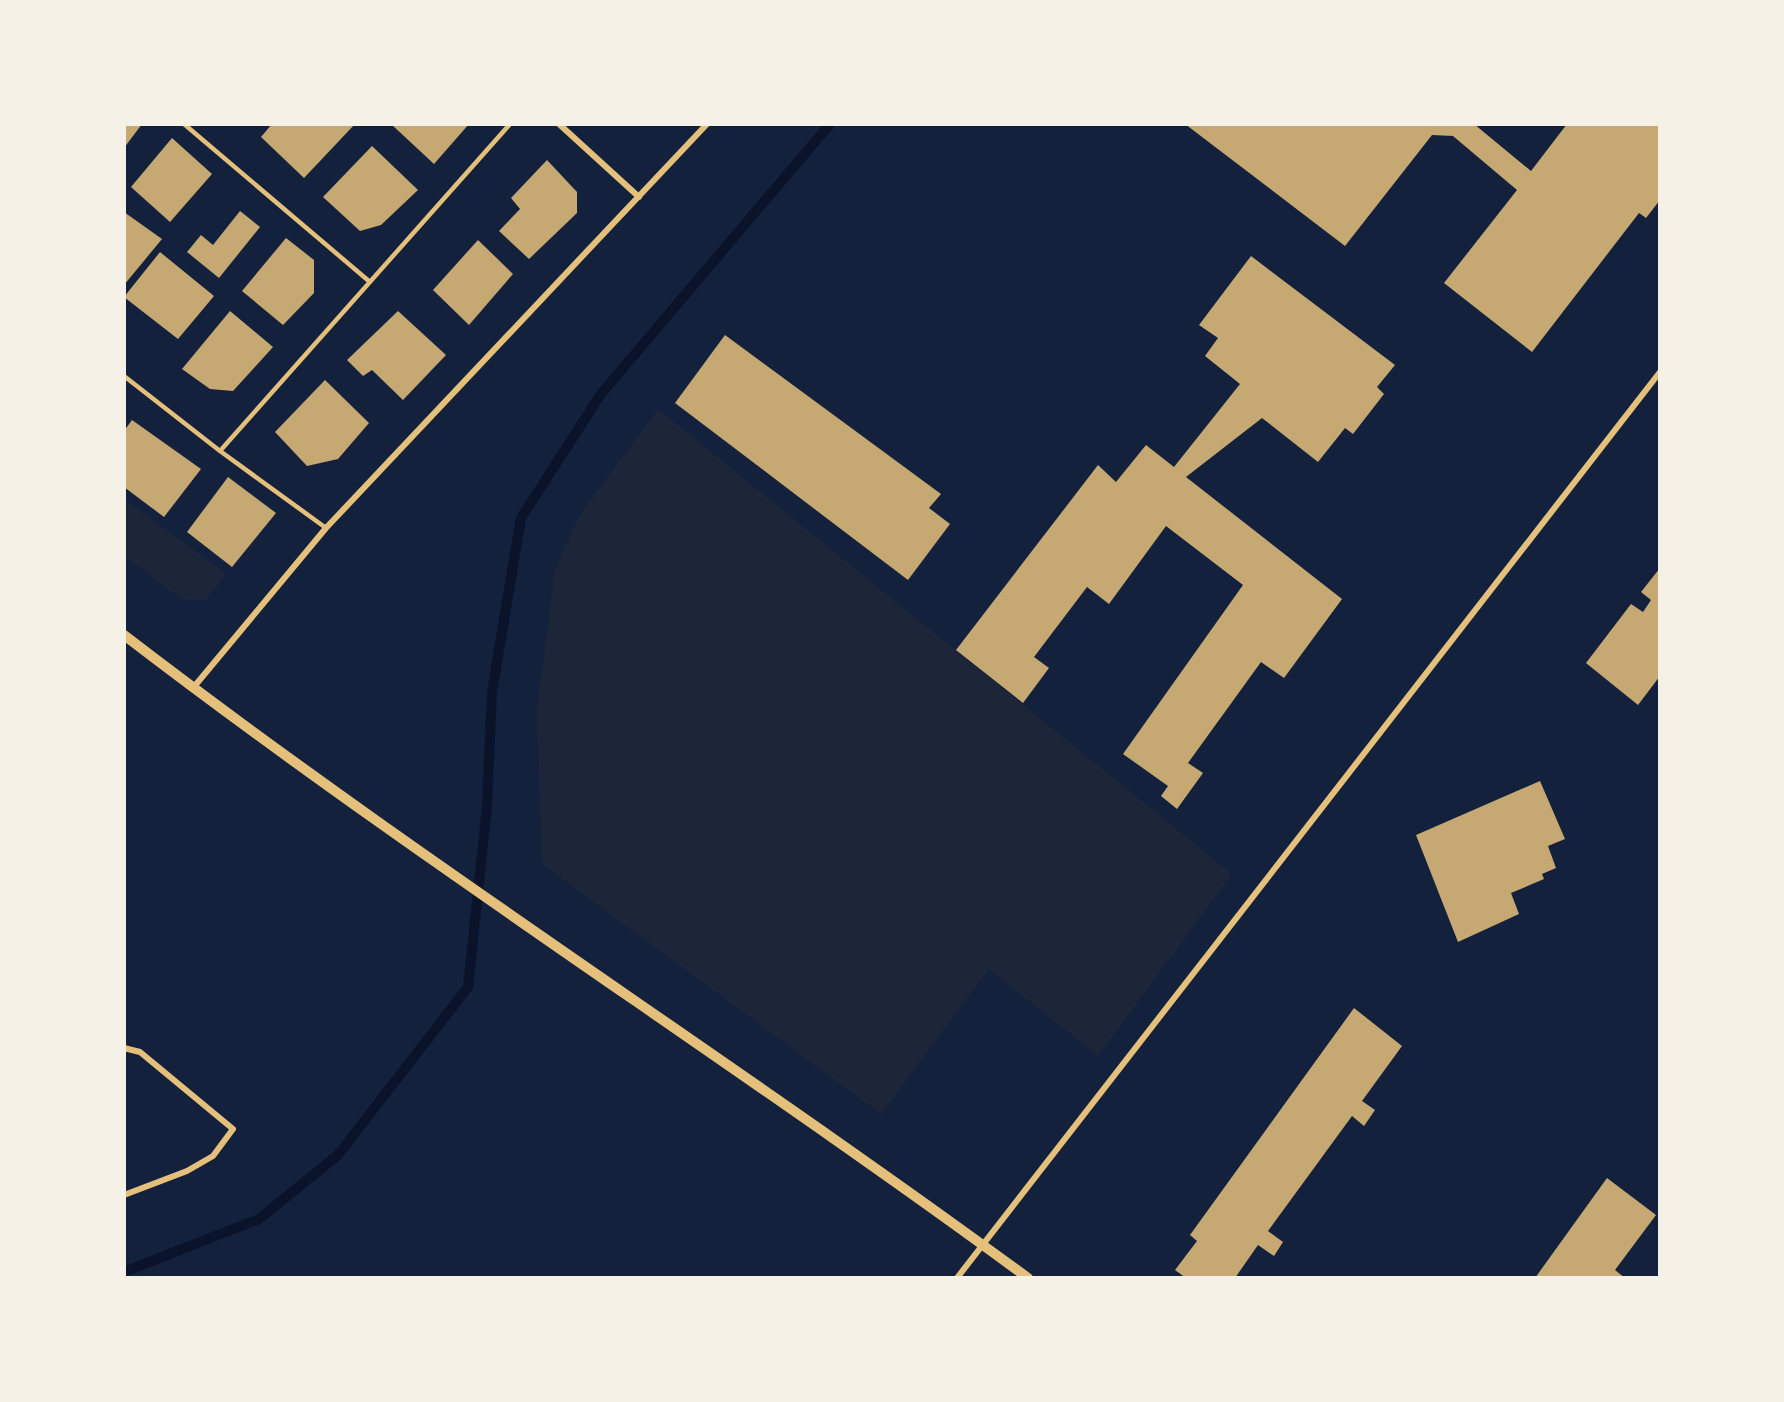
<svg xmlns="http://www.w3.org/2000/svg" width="1784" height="1402" viewBox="0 0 1784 1402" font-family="Manrope,sans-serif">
  <rect width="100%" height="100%" fill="#14213d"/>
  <path fill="#1d2539" d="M658,409L1232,874L1098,1056L989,969L881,1114L542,864L537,712L555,569L579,516Z
    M124,499L227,574L205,600L181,599L125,556Z"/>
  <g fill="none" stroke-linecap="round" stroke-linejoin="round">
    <path stroke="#0b132b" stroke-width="10" d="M124,1272L259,1219L338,1155L468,987L487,806L492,692L521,518L601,394L830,124"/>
  </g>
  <path fill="#c6a872" d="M124,124H142L124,148Z
    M272,124H355L304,178L261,137Z
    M391,124H469L434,164Z
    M1185,124H1474L1531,171L1567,124H1660V200L1646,218L1639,213L1532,352L1444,283L1517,190L1453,136L1432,135L1345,246Z
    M172,138L212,174L170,222L131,187Z
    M372,146L418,190L381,225L360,231L323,197Z
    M547,160L577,192V213L529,259L499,231L520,209L511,198Z
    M240,211L260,227L219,278L187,252L201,235L213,245Z
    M124,212L162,239L124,285Z
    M286,238L314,260V293L283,325L242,291Z
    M478,240L513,274L469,325L433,290Z
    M160,252L214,296L178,339L124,297Z
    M1251,256L1395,365L1377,387L1384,394L1353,434L1345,428L1318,462L1262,418L1186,477L1342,599L1284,678L1261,662L1188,763L1203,773L1177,809L1161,796L1168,786L1123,754L1243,585L1166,526L1109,604L1087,587L1034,657L1049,668L1023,703L956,650L1098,465L1116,482L1146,445L1174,467L1240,384L1205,356L1218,338L1199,325Z
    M230,311L273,347L233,391L210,389L182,369Z
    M398,311L446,355L403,400L372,370L363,376L347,360Z
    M725,335L941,494L929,508L950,524L908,580L675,403Z
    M325,380L369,423L338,459L307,466L275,432Z
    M132,420L201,469L164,517L124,487V431Z
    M228,477L276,513L232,567L187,532Z
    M1660,568V676L1638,705L1586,663L1631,604L1643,612L1651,600L1641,592Z
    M1540,781L1565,839L1548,846L1556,868L1542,874L1544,879L1511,893L1519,914L1458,942L1416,835Z
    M1354,1008L1402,1046L1362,1101L1375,1110L1364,1126L1352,1116L1268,1231L1283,1242L1274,1256L1258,1245L1235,1278H1186L1175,1270L1197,1241L1190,1235Z
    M1607,1178L1656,1215L1615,1270L1625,1278H1535Z"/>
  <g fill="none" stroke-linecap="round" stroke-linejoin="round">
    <path stroke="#e5c07b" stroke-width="4.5" d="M184,124L370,282
      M124,376L220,451L326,528
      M220,451L510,124"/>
    <path stroke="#e5c07b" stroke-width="6" d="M559,124L639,197
      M193,688L326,528L707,124
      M124,1048L140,1052L233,1129L213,1156L187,1171L124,1195
      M957,1278L1660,372"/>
    <path stroke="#e5c07b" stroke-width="10" d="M124,635C417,860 730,1059 1028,1278"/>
  </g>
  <rect width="1784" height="1402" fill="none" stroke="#f6f1e7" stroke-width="252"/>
</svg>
